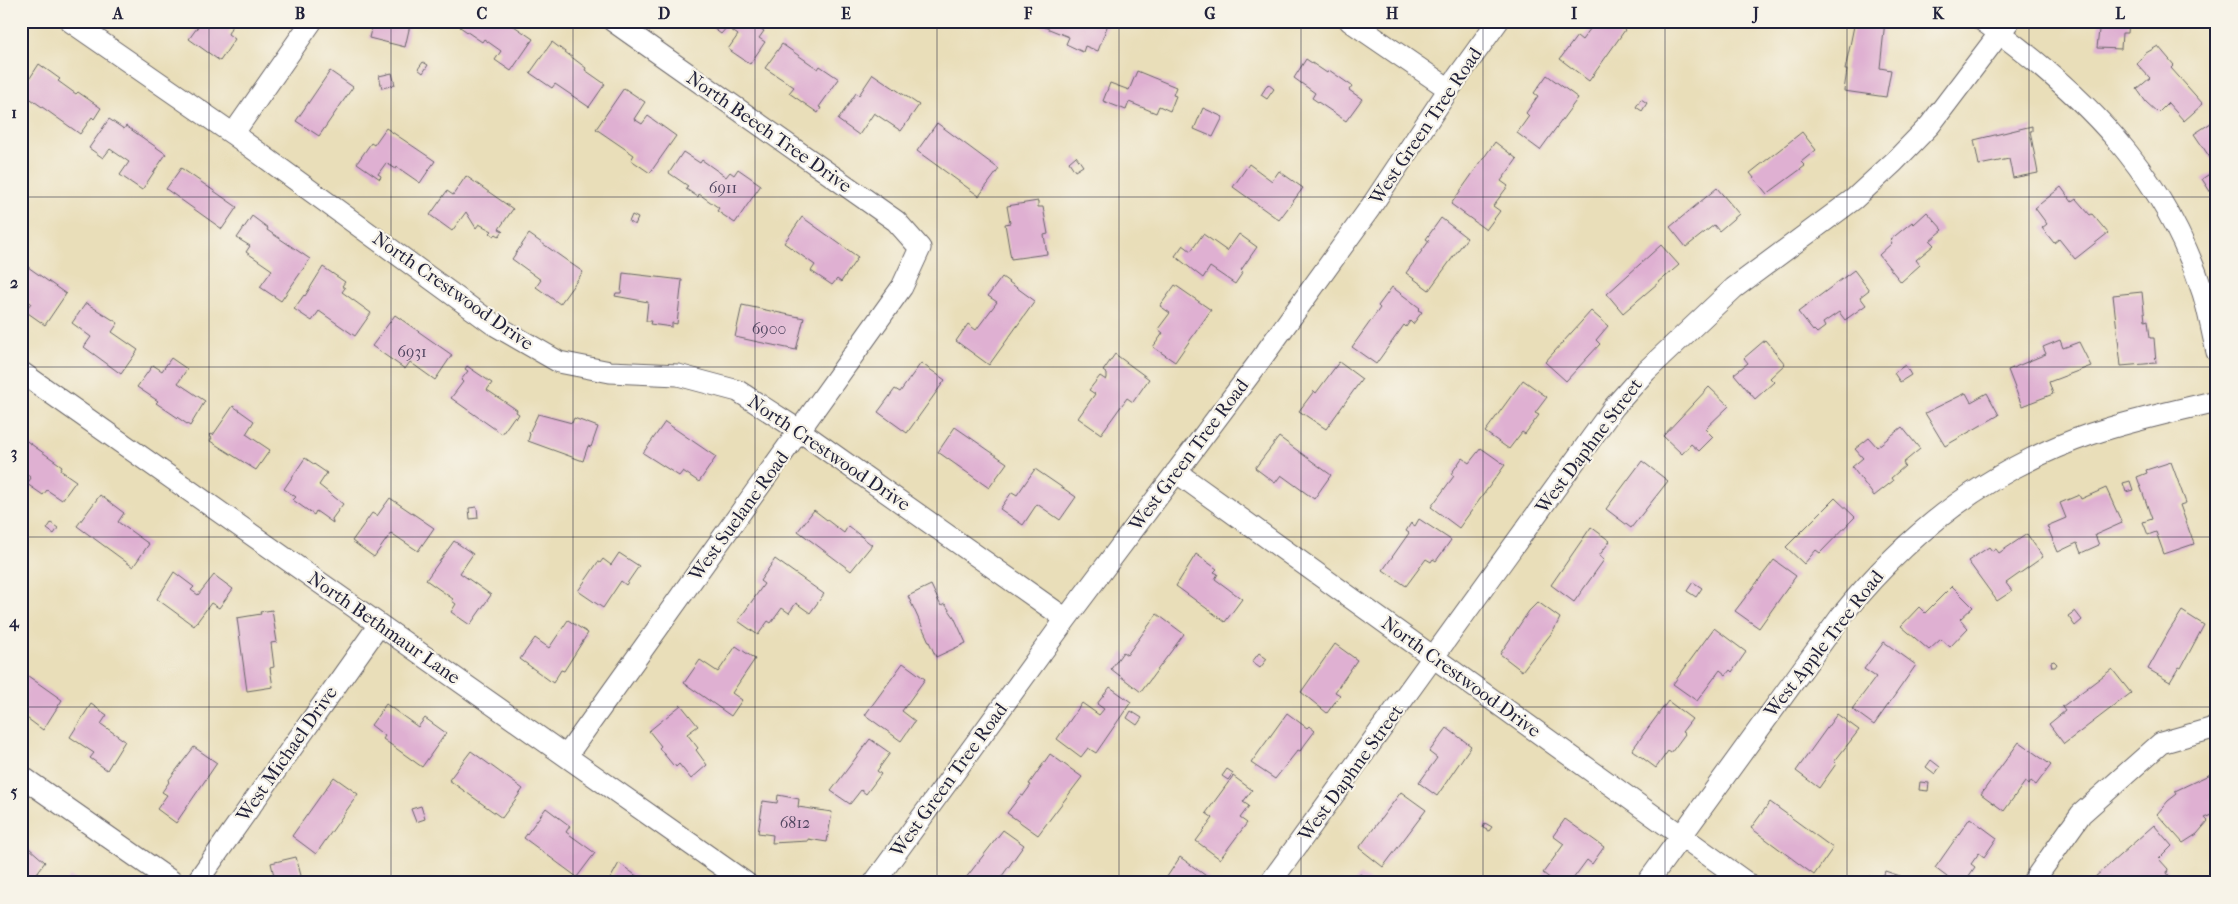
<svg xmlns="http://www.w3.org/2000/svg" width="2238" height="904" viewBox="0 0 2238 904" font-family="'IM FELL French Canon',serif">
  <rect width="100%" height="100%" fill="#f7f3e8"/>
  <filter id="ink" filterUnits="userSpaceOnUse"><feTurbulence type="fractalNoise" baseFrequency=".02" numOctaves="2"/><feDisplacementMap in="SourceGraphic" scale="10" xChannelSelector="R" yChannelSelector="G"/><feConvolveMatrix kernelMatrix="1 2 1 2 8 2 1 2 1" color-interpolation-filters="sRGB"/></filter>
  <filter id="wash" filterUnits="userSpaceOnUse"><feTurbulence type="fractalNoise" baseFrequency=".0096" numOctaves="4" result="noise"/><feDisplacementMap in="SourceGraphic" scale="20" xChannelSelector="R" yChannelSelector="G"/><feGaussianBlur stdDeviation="1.12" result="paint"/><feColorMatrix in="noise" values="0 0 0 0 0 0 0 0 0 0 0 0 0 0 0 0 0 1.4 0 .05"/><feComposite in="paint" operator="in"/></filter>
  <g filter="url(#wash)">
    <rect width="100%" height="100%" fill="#e9deb9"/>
    <g id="blocks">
      <path fill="#dfb0d2" d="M202,21H234L228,34L235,39L220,61L189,39Z
        M373,21H411L405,47L369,38Z
        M464,21H514L516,22L514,26L533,39L511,71L495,60L501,51L484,39L482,42L460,27Z
        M703,21H762L758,27L764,31L759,38L765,42L750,64L728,49L738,35L727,27L721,34Z
        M1041,21H1102L1108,24L1098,51L1085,46L1083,52L1066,44L1069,37L1039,25Z
        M1596,21H1613L1625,30L1589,81L1560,59L1577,36L1582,40Z
        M1855,21H1885L1880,68L1891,70L1886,97L1844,91L1847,70H1845Z
        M2100,21H2129L2128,33H2122L2121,49L2097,48Z
        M552,42L586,68L585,70L605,84L589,107L555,84L552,88L530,73Z
        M782,44L818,69L820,66L839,79L819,107L821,108L818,113L789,93L794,87L765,68Z
        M2158,46L2174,65L2171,68L2203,104L2184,121L2168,103L2158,113L2146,102L2137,89L2150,78L2137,64L2146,53Z
        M1306,59L1327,73L1329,70L1352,86L1349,90L1362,99L1346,121L1312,98L1315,93L1294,78Z
        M423,62L428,65L423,73L418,69Z
        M39,64L60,79L58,81L76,94L78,92L101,108L94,119L92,117L80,134L21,92Z
        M330,71L353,87L319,136L296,121Z
        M1137,71L1176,87L1173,95L1176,96L1170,111L1159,106L1156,113L1129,102L1126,110L1103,101L1110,83L1129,90Z
        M392,73L395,85L382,88L379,76Z
        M873,74L919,105L901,131L874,113L859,135L838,120L856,93L859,95Z
        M1547,75L1578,98L1540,150L1517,133L1529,116L1526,113L1538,96L1534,93Z
        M1268,84L1274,89L1267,99L1261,95Z
        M624,88L645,102L634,119L642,124L648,116L676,136L650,173L631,160L634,155L596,129Z
        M1641,99L1647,103L1642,111L1636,107Z
        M1203,108L1223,117L1213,137L1194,129Z
        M109,119L124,129L126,126L166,154L142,190L120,175L129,162L110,149L103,158L89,148Z
        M2217,119V168L2194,134Z
        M937,123L999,169L979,196L917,151Z
        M2032,126V131H2030L2038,173L2013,178L2009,159L1979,165L1974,140Z
        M386,128L435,161L420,183L397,167L396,169L386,163L378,174L381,176L380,179L357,163L371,143L374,145Z
        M1802,132L1816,150L1801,162L1805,166L1767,194L1750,173Z
        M1495,142L1517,159L1501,181L1508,186L1493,206L1500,211L1486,230L1451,204Z
        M683,152L700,163L702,160L726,177L730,172L734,175L738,169L761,185L735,223L717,211L719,208L699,194L698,197L686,189L688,186L669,173Z
        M1076,156L1083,166L1075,171L1069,162Z
        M1249,164L1272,181L1279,171L1303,188L1279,220L1233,187Z
        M181,168L237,207L222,229L166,189Z
        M2217,169V189L2211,193L2202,179Z
        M466,176L513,209L499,229L503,231L499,236L496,234L494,236L490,233L492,231L479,224L476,228L466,212L452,231L430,215L447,191L453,195Z
        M2061,187L2072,202L2076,199L2090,215L2092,214L2108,233L2075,259L2059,239L2054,243L2042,228L2047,224L2035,208Z
        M1717,188L1739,214L1719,231L1714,225L1686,247L1670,227Z
        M1038,201V207H1043L1048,234L1044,235L1047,254L1011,259L1005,224L1010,223L1007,206Z
        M1927,212L1943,230L1930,241L1934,245L1916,260L1920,265L1901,282L1879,255L1892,243L1890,240L1912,222L1914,224Z
        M632,215L638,218L635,225L629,222Z
        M252,216L268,228L267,230L310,259L281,301L260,287L272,270L246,252L250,246L237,238Z
        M802,217L858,257L841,282L837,279L832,285L811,271L815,265L784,243Z
        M1441,218L1467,238L1429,290L1406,273L1429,241L1426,239Z
        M529,234L583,272L560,304L536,287L541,280L512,259Z
        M1203,234L1227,251L1239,234L1257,247L1241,270L1243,272L1235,284L1210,267L1203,278L1175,256L1183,245L1191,251Z
        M1661,245L1679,265L1623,313L1607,294Z
        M21,262L66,294L45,325L25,311L31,303L21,295Z
        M323,267L345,282L342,286L345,288L342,292L371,313L355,336L319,311L312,321L294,309L304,295L305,296Z
        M1854,270L1869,290L1860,297L1866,305L1845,320L1839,312L1823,323L1825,327L1817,333L1814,330L1813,331L1798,312Z
        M623,273L682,280L677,324L672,323V327L650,324L651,321H646L648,302L615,296L616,293H621Z
        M1002,277L1035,301L989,365L956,341L968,324L976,330L997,302L988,296Z
        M1175,285L1211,310L1175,362L1153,347L1163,333L1158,329L1170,313L1160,306Z
        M1392,287L1420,308L1418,310L1422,312L1413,324L1410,321L1406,327L1404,325L1376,364L1352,347L1380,308L1378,306Z
        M2142,292L2145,321L2148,320L2150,338H2154L2156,363L2121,366L2113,295Z
        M86,303L118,323L112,332L138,350L121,374L84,347L91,337L72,323Z
        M742,305L804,318L796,350L735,337Z
        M1591,311L1608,326L1596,340L1600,344L1566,381L1545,362Z
        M395,315L452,355L435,380L410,362L405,369L372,346Z
        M1765,340L1785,364L1770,378L1774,382L1755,399L1734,374L1748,363L1744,358Z
        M2060,340L2063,348L2079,342L2091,366L2049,382L2053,394L2022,406L2008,370L2046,354L2043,347Z
        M1115,354L1149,379L1133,402L1127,398L1101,434L1078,418L1095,394L1089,390L1100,376L1106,380L1107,378V374L1103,371Z
        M171,358L187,369L178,383L205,401L190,426L156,403L158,401L137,387L153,365L162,371Z
        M1339,362L1362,379L1326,429L1299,411L1314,391L1316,393Z
        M921,363L945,380L907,433L878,412L895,389L900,392Z
        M1905,365L1911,375L1900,382L1894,373Z
        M467,366L492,383L487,390L517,410L516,412L519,414L516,419L514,417L502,434L451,398L463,382L461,380L468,371L465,369Z
        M1523,380L1547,397L1535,413L1539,415L1525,434L1522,432L1509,449L1485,432Z
        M1709,387L1729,406L1705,429L1713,437L1699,451L1691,444L1682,454L1663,436Z
        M1966,393L1971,402L1987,393L1999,415L1945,446L1925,413Z
        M233,406L254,421L246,434L270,450L256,470L210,441L212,438L209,436L211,434L213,435Z
        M538,414L572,423L574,418L598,427L591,447L588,446L583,461L528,441L530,434L529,433Z
        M665,422L716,457L699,482L683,471L679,476L643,453Z
        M955,427L1007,463L989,488L938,452Z
        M1902,427L1920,449L1903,463L1905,466L1891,478L1893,481L1874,496L1852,467L1863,458L1855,449L1869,438L1877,447Z
        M21,437L62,466L60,470L76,481L62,500L47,490L43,495L27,484L31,478L21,469Z
        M1279,437L1331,475L1314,499L1281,475L1275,483L1255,468Z
        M1481,448L1505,465L1459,528L1431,507L1454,476L1451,474L1462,458L1469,463Z
        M305,458L327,473L319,485L343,504L332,519L333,523L316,511L314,515L293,500L296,497L284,489Z
        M1642,461L1668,481L1631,528L1606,509Z
        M2171,462L2186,503L2180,505L2194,544L2164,554L2156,532L2148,535L2143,522L2152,519L2137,477L2147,473L2146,470Z
        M1035,469L1076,497L1060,520L1037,504L1023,525L1000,509L1012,492L1017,495Z
        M2130,481L2133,490L2126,492L2123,483Z
        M2106,488L2122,523L2095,535L2099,545L2081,553L2077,543L2058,552L2047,526L2066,518L2060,503L2079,495L2081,499Z
        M100,495L124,513L118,522L149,544L133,567L77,526Z
        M390,498L434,528L418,551L391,533L374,557L352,541L372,513L377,516Z
        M1835,498L1855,517L1820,553L1816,550L1804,564L1786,547Z
        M477,507L478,518L470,519L469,508Z
        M814,510L844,533L848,526L872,545L851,571L798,531Z
        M1419,519L1451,540L1436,561L1433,559L1431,562L1426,559L1406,586L1383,570L1409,533L1406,531L1411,523L1415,526Z
        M51,523L58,528L54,534L47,529Z
        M1591,527L1610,541L1599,556L1604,560L1574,602L1551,585Z
        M2027,534L2043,557L2006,583L2012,591L1997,601L1968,561L1989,547L1992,551L1996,549L1999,553Z
        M454,541L473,554L460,573L491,595L470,625L451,612L456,604L452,601L453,599L426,580Z
        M619,553L639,566L626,585L621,581L603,608L578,591L598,562L600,563L603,559L611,565Z
        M1196,554L1217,569L1214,572L1218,574L1215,579L1242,599L1225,622L1176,586Z
        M775,559L824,594L810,613L796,603L789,613L782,608L771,623L768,621L758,635L738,621L764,584L760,581Z
        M1774,560L1796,576L1759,628L1735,611Z
        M174,572L194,587L191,590L198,595L214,575L233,589L219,608L211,603L194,626L157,599Z
        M1693,582L1702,588L1696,597L1687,591Z
        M931,585L941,606L945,604L954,617L966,643L936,657L908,596Z
        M1952,586L1973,607L1960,619L1968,628L1950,647L1941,639L1929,650L1901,626L1919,607L1925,613Z
        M1538,602L1560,618L1554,630L1522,671L1500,654L1529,611Z
        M272,610L277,642L271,643L274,667L270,668L273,687L247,691L237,618L261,614L260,612Z
        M2075,611L2082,620L2075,626L2068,616Z
        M2182,611L2204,625L2181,668L2179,667L2170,682L2148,669L2169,631Z
        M1157,614L1184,634L1141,692L1111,669L1123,652L1127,655Z
        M568,620L588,633L564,671L561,670L553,683L520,659L535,638L549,648Z
        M1714,628L1746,652L1732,672L1730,670L1726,675L1720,670L1697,701L1673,684Z
        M1884,642L1916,665L1874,725L1852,709L1876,677L1864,669Z
        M1335,644L1357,660L1335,692L1340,695L1327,713L1301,692Z
        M736,646L755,659L732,693L742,700L731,716L684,683L700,660L718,672Z
        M1259,653L1267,659L1260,668L1252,662Z
        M2054,661L2057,664L2055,667H2052L2051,662Z
        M903,663L925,679L902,711L915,721L901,741L865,715Z
        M2112,669L2131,693L2064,744L2049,724L2065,711L2062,707Z
        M21,671L62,700L43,730L24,716L26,713L21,710Z
        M1110,687L1131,702L1096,753L1088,748L1081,757L1057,739L1082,703L1099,715L1104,709L1097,704Z
        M1668,701L1692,719L1682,732L1685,734L1671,753L1668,751L1656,768L1632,750Z
        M91,704L107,715L101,724L125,741L107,770L90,758L94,753L70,737Z
        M386,704L418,727L425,718L446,733L422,767L383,739L385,736L371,725Z
        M681,705L698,726L687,734L698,748L696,750L707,765L691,779L679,764L676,767L674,764L673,765L659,748L661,746L649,731Z
        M1131,711L1142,718L1137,725L1127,718Z
        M1287,713L1307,728L1309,726L1315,731L1300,751L1298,750L1275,779L1251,763Z
        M1837,714L1859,730L1834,762L1836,764L1819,788L1796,771Z
        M1447,728L1471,746L1437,796L1419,783L1437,758L1429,752Z
        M870,739L890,753L877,771L881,774L866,794L861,790L850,804L831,791Z
        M2019,742L2051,765L2036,785L2031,781L2029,785L2025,782L2004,811L1981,794Z
        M194,747L217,763L176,823L157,809L167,795L162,792L169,782L168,781Z
        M471,751L523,789L502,818L449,780Z
        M1050,754L1082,777L1038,835L1007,813L1021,795L1023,796L1031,785L1029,784Z
        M1931,760L1940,767L1935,774L1926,767Z
        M1227,769L1233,773L1228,780L1222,776Z
        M2217,771V813L2205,818L2208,821L2197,834L2183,843L2157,814L2168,801L2177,794L2175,791Z
        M1233,776L1252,790L1243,802L1249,806L1240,818L1247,823L1220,859L1196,841L1213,818L1206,813Z
        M334,777L358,794L316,854L292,836Z
        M1920,782L1929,783L1928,791L1919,790Z
        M1401,792L1426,810L1383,867L1359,848Z
        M778,795L799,799L798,807L832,812L827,842L808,839V841L772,843L773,835L758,833L763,801L777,803Z
        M1770,802L1833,848L1814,875L1751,828Z
        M421,806L425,819L416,822L411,809Z
        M546,808L570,826L566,832L595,853L577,877L524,838Z
        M1970,818L1997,838L1984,857L1979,853L1971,864L1975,867L1964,883H1955L1935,868Z
        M1565,819L1604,847L1592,864L1587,860L1570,883H1556L1543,873L1564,844L1553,836Z
        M1485,823L1492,827L1489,831L1483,828Z
        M2154,825L2172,846L2159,859L2168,869L2167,873L2170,877L2163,883H2143L2141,880L2138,883H2099L2094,878Z
        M1003,830L1024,845L997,883H962Z
        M21,841L45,862L30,883H21Z
        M296,857L303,883H273L272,881L275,880L271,863Z
        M1180,857L1209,878L1206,883H1163Z
        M619,863L646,883H608Z
        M1885,871L1903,877L1901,883H1867L1869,876L1882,881Z
        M1360,874L1372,883H1353Z
        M70,876L79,883H65Z"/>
    </g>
  </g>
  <g filter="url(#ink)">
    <use href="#blocks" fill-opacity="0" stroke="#686467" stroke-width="1"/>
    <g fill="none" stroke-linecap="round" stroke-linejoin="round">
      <g stroke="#686467" stroke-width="23">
        <path id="minor" d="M70,21L233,134L493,324L559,362L610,372L678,375L738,391L800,431L1066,619
          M1350,21L1449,89
          M1983,21C2083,93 2164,172 2203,293C2209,312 2212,332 2217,352
          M233,134L312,21
          M21,372L746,883
          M1176,472L1747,883
          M567,755L902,287L920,248L896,221L613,21
          M21,776L174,883
          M196,883L379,625
          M874,883L1066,619L1256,366L1370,208L1449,89L1498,21
          M1270,883L1614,407L1646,371L1734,288L1854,199L1894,162L1930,125L2009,21
          M1647,883L1842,615C1908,533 1991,468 2091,434C2132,420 2175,411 2217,401
          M2032,883L2081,814L2161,743L2217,727"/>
      </g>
      <use href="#minor" stroke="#fff" stroke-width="21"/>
    </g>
  </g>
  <path fill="none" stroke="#22223b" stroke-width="1" stroke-opacity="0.55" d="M209,21V883M391,21V883M573,21V883M755,21V883M937,21V883M1119,21V883M1301,21V883M1483,21V883M1665,21V883M1847,21V883M2029,21V883M21,197H2217M21,367H2217M21,537H2217M21,707H2217"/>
  <g text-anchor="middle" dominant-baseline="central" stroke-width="4.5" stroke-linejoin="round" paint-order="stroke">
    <g font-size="16" fill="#514661">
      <text x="723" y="187">6911</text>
      <text x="769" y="328">6900</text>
      <text x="412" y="351">6931</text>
      <text x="795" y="822">6812</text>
    </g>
    <g font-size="19" fill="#22223b" stroke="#f7f3e8">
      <text transform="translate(1426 126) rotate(-56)">West Green Tree Road</text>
      <text transform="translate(769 132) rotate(35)">North Beech Tree Drive</text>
      <text transform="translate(453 291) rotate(35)">North Crestwood Drive</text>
      <text transform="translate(1589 446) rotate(-53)">West Daphne Street</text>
      <text transform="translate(829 453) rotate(34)">North Crestwood Drive</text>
      <text transform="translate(1189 455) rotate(-53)">West Green Tree Road</text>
      <text transform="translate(739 516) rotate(-54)">West Suelane Road</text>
      <text transform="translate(384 628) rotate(35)">North Bethmaur Lane</text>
      <text transform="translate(1824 644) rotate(-52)">West Apple Tree Road</text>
      <text transform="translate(1461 677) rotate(36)">North Crestwood Drive</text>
      <text transform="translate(287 754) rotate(-55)">West Michael Drive</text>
      <text transform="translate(1351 773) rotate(-54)">West Daphne Street</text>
      <text transform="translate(949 780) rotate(-54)">West Green Tree Road</text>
    </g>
  </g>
  <rect width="2238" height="904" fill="none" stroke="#f7f3e8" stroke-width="55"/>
  <rect x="28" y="28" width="2182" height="848" fill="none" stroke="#22223b" stroke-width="2"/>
  <g font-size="16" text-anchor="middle" font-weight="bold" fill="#22223b">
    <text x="118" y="19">A</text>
    <text x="300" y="19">B</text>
    <text x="482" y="19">C</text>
    <text x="664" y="19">D</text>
    <text x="846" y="19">E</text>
    <text x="1028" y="19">F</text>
    <text x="1210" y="19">G</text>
    <text x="1392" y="19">H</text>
    <text x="1574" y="19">I</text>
    <text x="1756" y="19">J</text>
    <text x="1938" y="19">K</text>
    <text x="2120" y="19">L</text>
    <text x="14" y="118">1</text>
    <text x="14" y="288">2</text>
    <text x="14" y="458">3</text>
    <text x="14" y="627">4</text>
    <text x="14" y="797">5</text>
  </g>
</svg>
